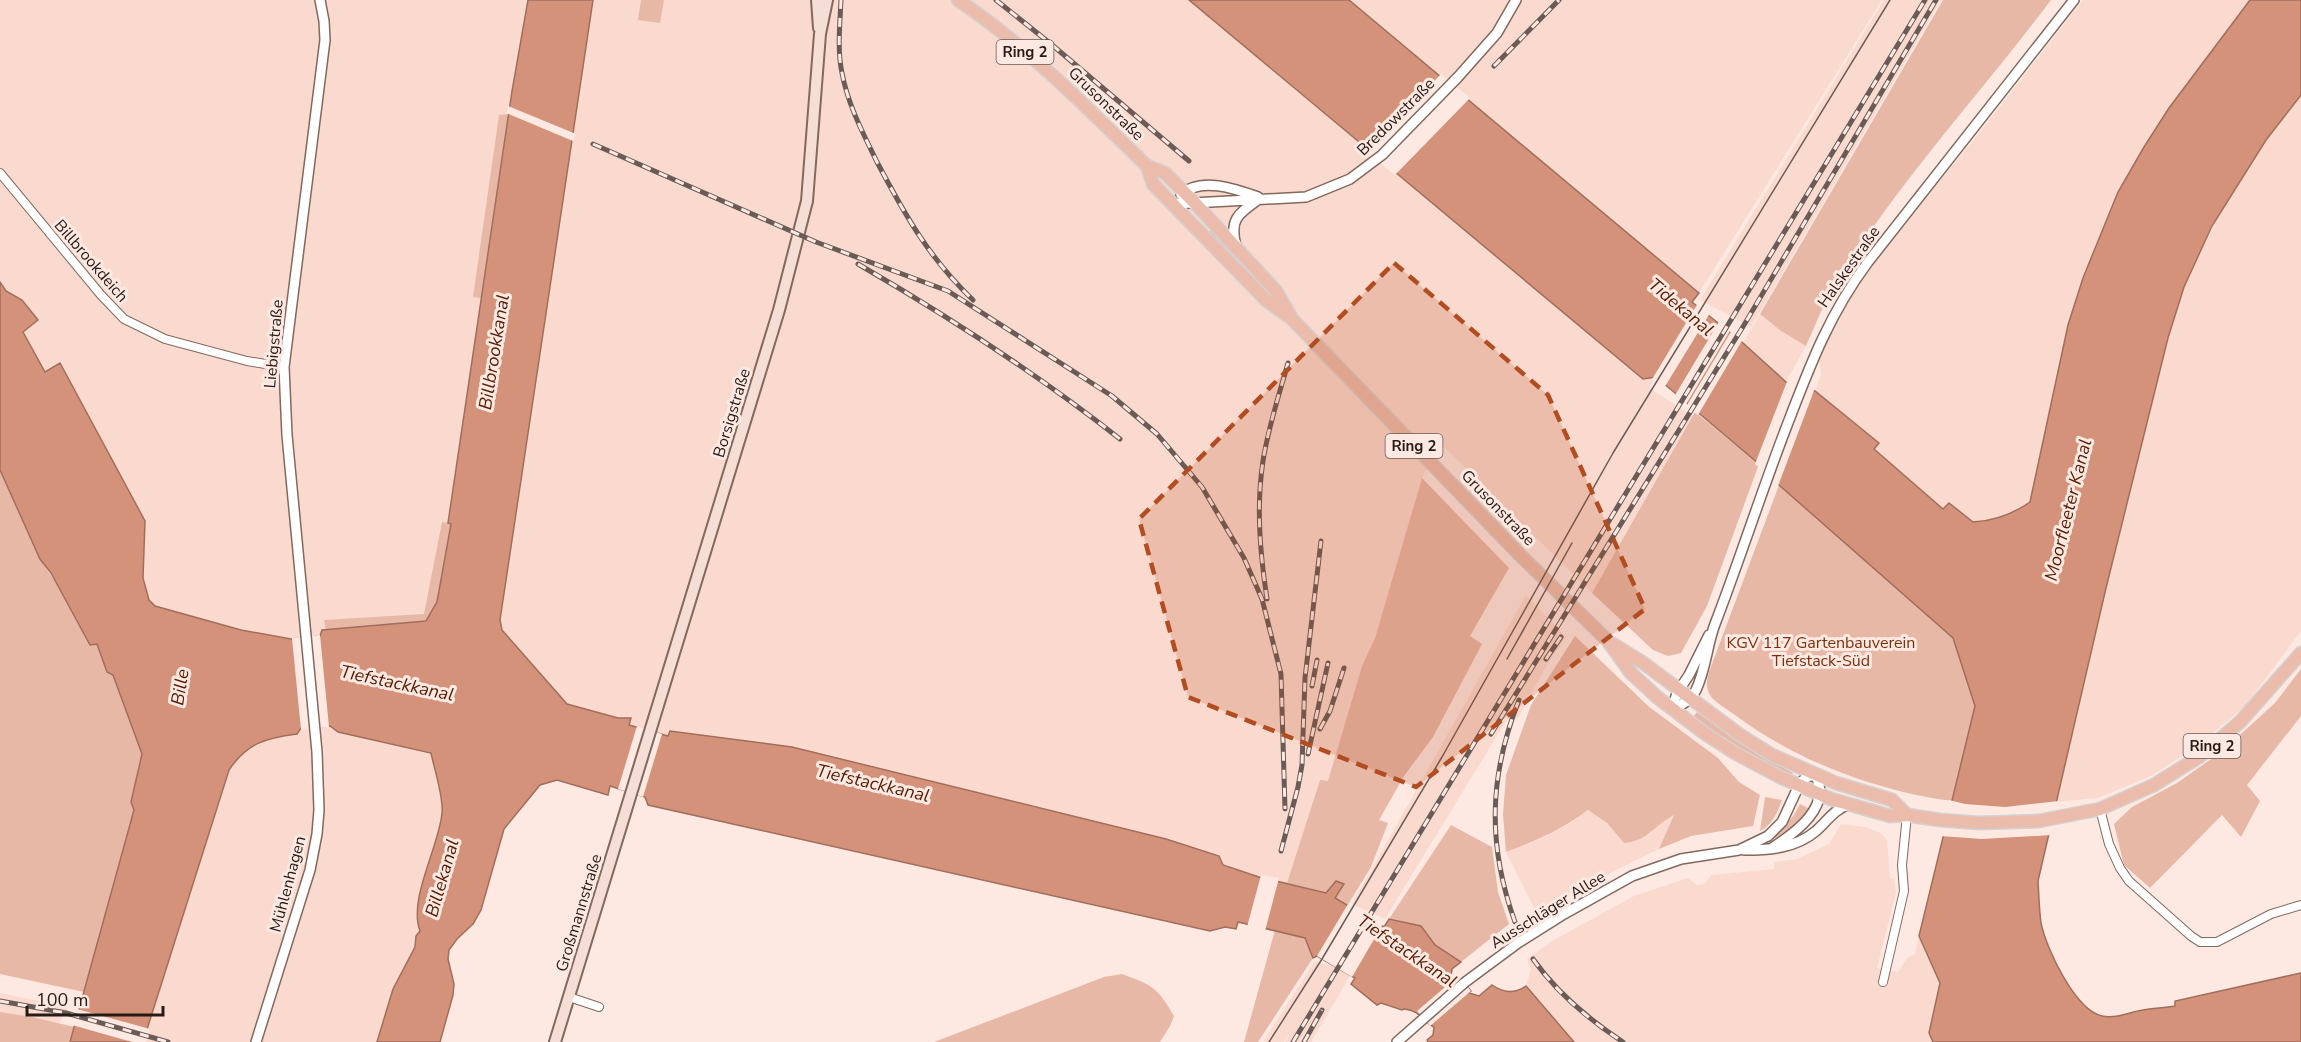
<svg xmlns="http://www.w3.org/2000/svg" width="2301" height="1042" viewBox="0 0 2301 1042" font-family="'Nunito Sans',sans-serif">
  <rect width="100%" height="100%" fill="#fde9e2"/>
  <path fill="#fadace" d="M0,0H528L509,114L448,523L427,621L322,630L320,636L292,639L241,630L155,606L149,601L143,578L145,521L60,364L45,373L23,332L38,321L23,300L6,291L0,282Z
    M593,0H1189L1643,379L1656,377L1649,388L1693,416L1592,593L1440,443L1422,478L1375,638L1362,666L1328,782L1320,780L1287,883L1259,877L1223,865L1219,856L1166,839L792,747L671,732L668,737L628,725L630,718H618L567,704L502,630L500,621Z
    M1349,0H1882L1699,293Z
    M1884,0H1941L1751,327L1700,300Z
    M2083,0H2250L2169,108L2144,147L2118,192L2068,325L2030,502L2022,508L1993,519L1972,522L1949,503L1944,509L1874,449L1878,444L1815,391L1821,374L1819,362L1831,331L1848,298L1874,261L1976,137Z
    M2301,95V631L2246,705L2199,745L2151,776L2098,798L2056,802L2106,588L2164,354L2184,287L2222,209L2266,140Z
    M1760,314L1781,331L1806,346L1786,382L1743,343Z
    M1526,595L1566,637L1547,665L1518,718L1506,721L1385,919L1352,904Z
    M330,726L338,732L431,753L443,812L418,905L420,931L416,936L415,947L393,989L377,1042H143L229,770L236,759L249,747L272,737L297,734L301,728Z
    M1588,810L1607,823L1624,843L1651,833L1658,823L1674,815L1659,849L1535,910L1506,852L1541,839L1569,824Z
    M1841,824L1865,827L1881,833L1887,840L1890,878L1894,879L1896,893L1877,968L1898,972L1907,958L1915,954L1919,936L1940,983L1929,1033L1933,1042H1574L1526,986L1531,970L1527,959L1552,941L1634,896L1688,878L1697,885L1705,884L1711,875L1774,869V862L1797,859L1829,844Z
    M1334,960L1353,971L1311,1042H1285L1294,1026L1284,1042H1263L1315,961L1330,966Z
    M0,993L68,1007L59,1023L0,1012Z"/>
  <path fill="#e8b8a7" d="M641,0H664L660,23L638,20Z
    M1943,0H2051C1977,99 1891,189 1829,296C1820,311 1814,329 1806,346L1781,331L1760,314Z
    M509,114L481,298L473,297L499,115Z
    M1213,228L1269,292L1267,294L1208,233Z
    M1695,412L1759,464L1707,606L1681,653L1668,656L1653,650L1592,593Z
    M0,470L40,559L97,644L107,671L113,675L142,754L131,802L134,810L84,992L0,974Z
    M1422,478L1509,568L1470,636L1482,644L1433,737L1404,776L1379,820L1388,823L1371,867L1347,906L1326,893L1287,883L1320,780L1328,781L1362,666L1375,638Z
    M1779,485L1953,638L1975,706L1952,801C1876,791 1797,761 1735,715C1726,708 1712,702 1708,691C1705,682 1709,672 1712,664Z
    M442,522L451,523L437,602L427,621L326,630L324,620L424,614Z
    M1575,636L1648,706L1718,758L1739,782L1760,795L1753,826L1691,836L1659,849L1674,815C1654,825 1648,841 1624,843L1607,823L1588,810C1563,829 1536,841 1506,852L1503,814L1506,775L1531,705Z
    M2301,669V716L2247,785L2260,801L2241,837L2222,815L2150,888L2124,865L2114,824L2132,807L2177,783L2221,752L2275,703Z
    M1697,712L1757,753L1793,773L1790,776L1735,746L1693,717Z
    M1765,797L1782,800C1777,813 1773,824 1760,831Z
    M1800,804L1810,809C1797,824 1785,835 1765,843L1777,834L1794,815Z
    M1451,825L1492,847L1498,892L1509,924L1461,962L1435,945L1421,926L1389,919Z
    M1275,930L1305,938L1313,958L1258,1042H1244Z
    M1122,974C1154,986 1157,987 1174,1016L1170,1026L1160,1042H934L1104,977Z
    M0,1012L32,1017L75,1027L70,1042H0Z"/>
  <path fill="#d5927a" stroke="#a16e5c" stroke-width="1.5" d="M528,0H593L500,620L502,630L567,704L618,718H631L629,725L668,736L670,731L792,747L1166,839L1219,856L1223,865L1259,877L1326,893L1336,881L1344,884L1335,898L1384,927L1389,919L1421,926L1435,945L1461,962L1452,969L1451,977L1454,979L1458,976L1471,991L1469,993L1479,996L1492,985C1504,993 1514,994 1526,986L1574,1042H1428L1427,1040L1433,1035L1434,1027C1421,1021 1422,1011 1404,1009L1402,1010L1381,1003L1377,1005L1351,984L1355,978L1317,956L1313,958L1305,938L1238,922L1236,929L1225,927L1210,931L648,805L645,797L610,786L608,795L557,780L540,785L504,829L481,910L473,924L457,939L449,950L448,959L454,984L453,995L440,1042H377L393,989L415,947L416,936L420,931C408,899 439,847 442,813C444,799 434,768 431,753L338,732L330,726L301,728L297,734C266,738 247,743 229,770L143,1042H70L134,810L131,802L142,754L113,675L107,672L97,644L90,645L51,573L40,559L0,470V282L6,291L22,300L38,320L23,332L45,372L60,363L145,521L143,578L149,600L155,606L241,630L291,639L320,636L322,630L426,621L437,602L451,524L448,523L512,91Z
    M1189,0H1349L1699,293L1692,302L1743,343L1786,382L1815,391L1879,443L1874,449L1943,509L1949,503L1973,522C1993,521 2013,514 2030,502L2068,325L2083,278L2118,192L2144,147L2169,108L2250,0H2301V95L2266,140L2212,226L2184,287L2168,338L2106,588L2038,881C2039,895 2039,909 2041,923C2046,948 2075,1010 2102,1016C2117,1019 2129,1012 2143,1010C2153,1008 2164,1008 2175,1006V1001L2301,973V1042H1933L1929,1033L1940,983L1919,936L1975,706L1953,638L1779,485L1759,464L1656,377L1643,379Z"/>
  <path fill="#fde9e2" d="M1441,74L1470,98L1395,175L1366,152Z
    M508,106L576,134L573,141L506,113Z
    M1698,303L1710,313L1664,388L1655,380L1651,381Z
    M1720,320L1731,329L1685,406L1674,397Z
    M1732,330L1743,339L1698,415L1686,407Z
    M1788,379L1795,381L1794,383L1798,382L1815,388L1778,486L1755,464Z
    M320,635L329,727L301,730L292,638Z
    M637,726L662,734L643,797L618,789Z
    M1949,800L1965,804L2005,807L2059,801L2052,835L1982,839L1940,836Z
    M1261,875L1279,878L1265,931L1247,927Z
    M1348,904L1383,924L1352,977L1317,956Z
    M1458,976L1471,991L1430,1026L1417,1011Z
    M77,1009L150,1029L146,1042H132L72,1025Z"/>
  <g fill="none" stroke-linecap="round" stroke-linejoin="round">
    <g stroke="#83685d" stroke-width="10">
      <path id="minor" d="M0,173L101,295L124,319L165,339L247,361L284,367
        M2100,809L2109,844L2120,868L2129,881L2191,936L2200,942H2217L2271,914L2301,905
        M1883,982L1904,891L1902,865L1907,815
        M569,997L599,1007"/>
    </g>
    <g stroke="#83685d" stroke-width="12">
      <path id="tertiary" d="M1181,195C1200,176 1236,189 1258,197
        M1173,204L1306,197L1350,179L1382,155L1458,77L1497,33L1516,0
        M1236,246C1229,219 1238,214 1259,199
        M1672,709C1683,705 1691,700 1696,690C1706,669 1707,645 1715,624C1740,559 1761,493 1786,428C1809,368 1829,314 1868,262L2074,0
        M1672,709L1677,693L1689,675L1709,635
        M1744,850C1770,850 1796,848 1816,831C1827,821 1835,809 1849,804
        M256,1042L310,870L317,834L319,810L317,752L287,435L284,367L325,40L324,21L320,0
        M1397,1042L1464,983L1518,943L1564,914L1632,876L1681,859L1739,850L1768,836L1782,822L1800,783L1807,777L1815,775C1833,806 1795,833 1772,848"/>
    </g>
    <g stroke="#83685d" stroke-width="14">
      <path id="secondary" d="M817,0L819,28
        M555,1042L779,310L807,201L820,34L827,0"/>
    </g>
    <g stroke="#d4d1d1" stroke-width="15">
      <path id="primary" d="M958,0C1028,47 1087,108 1147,166L1165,173L1194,202L1276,291L1290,315
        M1147,166L1153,184L1267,301L1292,319L1519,554L1607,640L1631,673L1657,697L1704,733L1735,753L1780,777L1831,799L1890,816L1907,815L1940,820L1979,823L2039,821L2100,809L2154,785L2199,757L2240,722L2301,653
        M1613,644L1642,662L1740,735L1772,755L1836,783L1892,800L1907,815"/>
    </g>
    <use href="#minor" stroke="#fff" stroke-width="8"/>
    <use href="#tertiary" stroke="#fff" stroke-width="9"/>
    <use href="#secondary" stroke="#f5ded5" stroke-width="10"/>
    <use href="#primary" stroke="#ebbcab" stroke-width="12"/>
    <path stroke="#6a5b56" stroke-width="1.5" d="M1507,659L1572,543
      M1269,1042L1322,959L1442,757L1613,453L1890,0"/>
    <g stroke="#6a5b56" stroke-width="5">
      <path id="rail" d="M841,0C840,24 837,49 842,73C848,105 863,133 877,162C905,215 929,258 973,300
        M996,0L1051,44L1189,161
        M1494,66L1559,0
        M593,144L816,242L948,291L1112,396L1157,434L1202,487L1244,558L1262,599L1281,674L1285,809
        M858,264C946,315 1040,376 1120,439
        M1267,599C1260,553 1256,507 1263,461C1268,428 1279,395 1288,363
        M1546,659L1561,637
        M1312,686L1317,660
        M1320,729L1330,711L1344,668
        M1491,734L1744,325L1936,0
        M1308,754L1328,663
        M1281,851L1298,787L1302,765L1305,678L1321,541
        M1515,922C1487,844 1489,776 1519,700
        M1533,959C1557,993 1588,1019 1623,1042
        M0,1001L66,1013L168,1042
        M1293,1042L1925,0
        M1304,1042L1322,1010"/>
    </g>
    <use href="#rail" stroke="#fde9e2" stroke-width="3" stroke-dasharray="9" stroke-linecap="butt"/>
  </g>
  <path fill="#b24c21" fill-opacity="0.2" stroke="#b24c21" stroke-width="4.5" stroke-dasharray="12 8" stroke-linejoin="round" d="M1394,263L1548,395L1645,609L1416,787L1188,697L1139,519Z"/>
  <g text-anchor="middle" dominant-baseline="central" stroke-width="6" stroke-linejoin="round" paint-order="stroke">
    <g fill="#fde9e2" stroke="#675954" stroke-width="1.5">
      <rect x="996.5" y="40" width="57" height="24" rx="4.5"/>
      <rect x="1385.5" y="434" width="57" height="24" rx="4.5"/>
      <rect x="2183.5" y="734" width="57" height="24" rx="4.5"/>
    </g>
    <g font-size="15" font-weight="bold" fill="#271b17">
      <text x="1025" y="52">Ring 2</text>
      <text x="1414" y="446">Ring 2</text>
      <text x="2212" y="746">Ring 2</text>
    </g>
    <g font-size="16" fill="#271b17" stroke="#fde9e2">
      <text transform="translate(1106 104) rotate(44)">Grusonstraße</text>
      <text transform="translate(1396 117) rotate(-45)">Bredowstraße</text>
      <text transform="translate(91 261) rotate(49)">Billbrookdeich</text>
      <text transform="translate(1849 267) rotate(-55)">Halskestraße</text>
      <text transform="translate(274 344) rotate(-85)">Liebigstraße</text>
      <text transform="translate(732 413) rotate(-73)">Borsigstraße</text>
      <text transform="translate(1498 508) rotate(46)">Grusonstraße</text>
      <text transform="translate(288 884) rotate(-75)">Mühlenhagen</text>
      <text transform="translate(1548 910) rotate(-32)">Ausschläger Allee</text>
      <text transform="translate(579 913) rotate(-73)">Großmannstraße</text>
    </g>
    <g font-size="16" fill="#7e2f0a" stroke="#fde9e2">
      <text x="1821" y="643">KGV 117 Gartenbauverein<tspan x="1821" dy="18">Tiefstack-Süd</tspan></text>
    </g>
    <g font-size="18" font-style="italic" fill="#561b01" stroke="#fde9e2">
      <text transform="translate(1681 307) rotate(40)">Tidekanal</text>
      <text transform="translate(494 352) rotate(-81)">Billbrookkanal</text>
      <text transform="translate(2068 510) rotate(-76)">Moorfleeter Kanal</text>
      <text transform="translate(397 683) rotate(12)">Tiefstackkanal</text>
      <text transform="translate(180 687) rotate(-81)">Bille</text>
      <text transform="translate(873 783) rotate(13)">Tiefstackkanal</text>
      <text transform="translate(442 878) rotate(-74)">Billekanal</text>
      <text transform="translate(1407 951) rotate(34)">Tiefstackkanal</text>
    </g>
  </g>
  <path d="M27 1006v9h136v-9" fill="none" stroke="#271b17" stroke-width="3"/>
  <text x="36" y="1006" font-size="18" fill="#271b17" stroke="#fde9e2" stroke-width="4.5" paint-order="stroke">100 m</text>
</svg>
